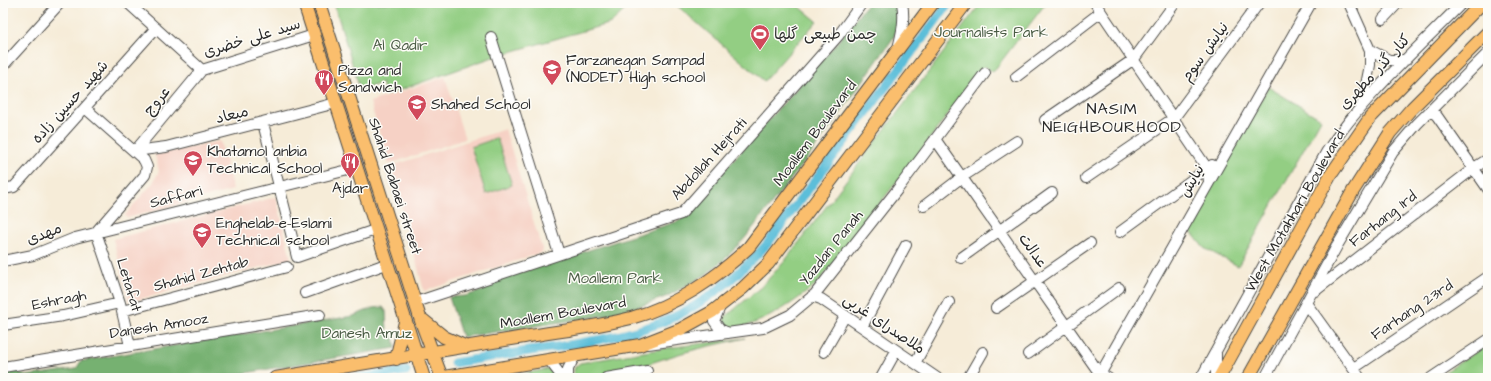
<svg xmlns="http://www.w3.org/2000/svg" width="1491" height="381" viewBox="0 0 1491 381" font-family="'Architects Daughter','Playpen Sans Arabic',sans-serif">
  <rect width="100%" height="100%" fill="#fdfcf7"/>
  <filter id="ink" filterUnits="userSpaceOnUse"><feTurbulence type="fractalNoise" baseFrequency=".025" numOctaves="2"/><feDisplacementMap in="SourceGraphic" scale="8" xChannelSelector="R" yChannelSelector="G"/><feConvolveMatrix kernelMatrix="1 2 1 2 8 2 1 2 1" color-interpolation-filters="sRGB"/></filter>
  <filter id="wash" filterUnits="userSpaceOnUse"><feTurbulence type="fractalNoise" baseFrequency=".012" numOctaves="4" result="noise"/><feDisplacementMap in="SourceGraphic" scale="16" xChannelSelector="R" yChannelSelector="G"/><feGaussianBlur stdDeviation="0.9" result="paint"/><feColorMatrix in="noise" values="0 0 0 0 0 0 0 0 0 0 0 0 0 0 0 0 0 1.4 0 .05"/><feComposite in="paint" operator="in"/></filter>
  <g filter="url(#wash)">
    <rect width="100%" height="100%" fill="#f6ecd8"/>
    <path fill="#f6d1c5" d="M445,77L465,139L389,164L370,102Z
      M505,129L543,252L424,291L391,166Z
      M220,141L233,190L127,218L125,215L153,183L159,171L155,155Z
      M276,197L291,259L129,302L113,239Z"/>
    <path fill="#93ce83" stroke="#5f7c57" d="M334,3H632L611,23L496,56L386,95L382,83L360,90Z
      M674,3H795L817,21L764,81Z
      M981,3H1046L993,72L984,66L916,157L817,284C792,304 761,326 729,329L725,325L724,318L761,287L784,262Z
      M1268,87L1321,119L1238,266L1204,248L1188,228Z
      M497,138L512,185L486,194L471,147Z
      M745,338C724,343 703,347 682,353C646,364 611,378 572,378L575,367L580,363L667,348Z
      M1488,344V378H1436Z
      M548,369L555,374L556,378H503Z"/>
    <path fill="#76b171" stroke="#506e4e" d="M868,3H898L899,22L894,37L819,143L745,238L726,258L705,275L668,296L622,313L462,337L449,297L465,296L485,290L484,284L679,221L836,44Z
      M383,307L386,311L387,332L394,338L396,348L215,378H3V373L17,371L25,376L76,369L81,361L353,316L373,308Z"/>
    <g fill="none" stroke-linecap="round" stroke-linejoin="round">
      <path stroke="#5bbed9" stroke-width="9" d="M454,363C488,357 522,352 556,347C598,340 641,334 680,314C714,297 741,272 767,244L949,3
        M359,378L406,371"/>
    </g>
  </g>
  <g filter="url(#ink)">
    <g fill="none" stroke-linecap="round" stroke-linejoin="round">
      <g stroke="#494845" stroke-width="12">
        <path id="minor" d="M128,3L202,70L314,35
          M1095,3L1207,168L1209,181
          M1349,3L1370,50V65L1362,105
          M1383,19L1398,3
          M491,37L559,254
          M898,48C902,33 905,19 902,3
          M1370,50L1389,60H1406
          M3,66L60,3
          M1016,77L1101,12
          M85,108L144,160L147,167L145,175L96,232
          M1431,110L1437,116L1488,189
          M1045,120L1134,59L1175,3
          M263,123L297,257L375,230
          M935,139L1100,374L1108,378
          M135,151L166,147L336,103
          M135,151L202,70
          M1086,178L1174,118L1259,3
          M3,189L14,187L156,28
          M924,206L962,177L1017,141
          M96,232L120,303L130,346
          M1120,232L1212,165
          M961,258L1052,193
          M3,261L33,255L75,238L356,168
          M1315,291L1474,168L1488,159
          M305,293L386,264
          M812,296L821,299L937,378
          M416,302L681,214L838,36L862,3
          M1306,303L1360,378
          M720,307L714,321L720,329L728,333
          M996,308L1090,243
          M122,311L287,267
          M3,325L63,316L120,303
          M862,327L906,245
          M648,344L763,328L790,315L815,294L897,190L985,73
          M824,352L845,316
          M1028,354L1119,288
          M549,360L563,378
          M915,363L949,302
          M3,367L320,315
          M1354,368L1488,277
          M568,378V369L575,356
          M606,378L647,371
          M881,378L896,351
          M968,378L983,352
          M1098,378L1311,3
          M1201,378L1327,151C1364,96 1416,50 1462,3
          M1216,378V353
          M1265,378L1337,246L1393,152L1417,124L1488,53
          M1431,378L1488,340"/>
      </g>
      <g stroke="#494845" stroke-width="14">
        <path id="major" d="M304,3L424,378
          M319,3L422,324L442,378
          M423,320L444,337L467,347
          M396,359L405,322
          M275,378C358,365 441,351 524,337C559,331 596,327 631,318C675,306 717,278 749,247L933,3
          M438,378L640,345L681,329L712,312L743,288L768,264L966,3
          M1219,378L1330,176L1370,118L1482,3
          M1248,378L1353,191L1390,133L1412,108L1488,32"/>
      </g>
      <use href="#minor" stroke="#fff" stroke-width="10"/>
      <use href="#major" stroke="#fabe6d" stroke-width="12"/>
    </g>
  </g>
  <defs>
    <g id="stadium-pin" transform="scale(1)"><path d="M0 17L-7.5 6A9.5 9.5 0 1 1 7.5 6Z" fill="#d1495b" stroke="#fdfcf7"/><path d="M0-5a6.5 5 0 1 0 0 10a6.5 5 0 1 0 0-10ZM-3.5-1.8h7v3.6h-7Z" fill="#fff"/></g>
    <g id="school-pin" transform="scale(1)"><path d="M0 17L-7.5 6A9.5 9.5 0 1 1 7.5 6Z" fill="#d1495b" stroke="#fdfcf7"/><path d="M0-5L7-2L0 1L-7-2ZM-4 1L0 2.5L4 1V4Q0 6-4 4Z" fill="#fff"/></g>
    <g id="restaurant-pin" transform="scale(1)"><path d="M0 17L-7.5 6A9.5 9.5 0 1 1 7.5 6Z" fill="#d1495b" stroke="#fdfcf7"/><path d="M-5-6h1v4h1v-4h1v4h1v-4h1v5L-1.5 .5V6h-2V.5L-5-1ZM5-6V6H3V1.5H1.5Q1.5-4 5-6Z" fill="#fff"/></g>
  </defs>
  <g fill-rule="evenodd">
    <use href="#stadium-pin" x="760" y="34"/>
    <use href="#school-pin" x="552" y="69"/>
    <use href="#restaurant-pin" x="324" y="79"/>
    <use href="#school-pin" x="417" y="104"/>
    <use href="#school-pin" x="193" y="160"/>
    <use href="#restaurant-pin" x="350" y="162"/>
    <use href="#school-pin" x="202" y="232"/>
  </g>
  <g text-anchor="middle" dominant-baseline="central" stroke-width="3" stroke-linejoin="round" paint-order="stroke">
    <g font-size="15" fill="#4a5c45" stroke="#fdfcf7">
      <text x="991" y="32">Journalists Park</text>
      <text x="400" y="45">Al Qadir</text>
      <text x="615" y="278">Moallem Park</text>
      <text x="367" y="333">Danesh Amuz</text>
    </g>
    <g font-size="15" fill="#2b2b2b" stroke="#fdfcf7" text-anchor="start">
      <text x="774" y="34">چمن طبیعی گلها</text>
      <text x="566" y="60">Farzanegan Sampad<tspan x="566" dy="17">(NODET) High school</tspan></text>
      <text x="338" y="70">Pizza and<tspan x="338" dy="17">Sandwich</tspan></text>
      <text x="431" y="104">Shahed School</text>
      <text x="207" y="151">Khatamol anbia<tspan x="207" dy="17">Technical School</tspan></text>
      <text x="350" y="188" text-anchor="middle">Ajdar</text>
      <text x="216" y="223">Enghelab-e-Eslami<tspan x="216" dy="17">Technical school</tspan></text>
    </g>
    <g font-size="15" fill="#2b2b2b" stroke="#fdfcf7">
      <text transform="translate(252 38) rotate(-17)">سید علی خضری</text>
      <text transform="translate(1205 52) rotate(-54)">نیایش سوم</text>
      <text transform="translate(1375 72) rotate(-47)">کنار گذر مطهری</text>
      <text transform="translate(157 101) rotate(-50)">عروج</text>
      <text transform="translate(70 102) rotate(-48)">شهید حسین زاده</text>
      <text transform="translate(232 115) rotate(-14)">میعاد</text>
      <text transform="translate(815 133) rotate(-53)">Moallem Boulevard</text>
      <text transform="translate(709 159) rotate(-48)">Abdollah Hejrati</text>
      <text transform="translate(1192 181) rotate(-61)">نيايش</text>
      <text transform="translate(395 186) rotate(72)">Shahid Babaei street</text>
      <text transform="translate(176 197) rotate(-14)">Saffari</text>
      <text transform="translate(1295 211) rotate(-60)">West Motahhari Boulevard</text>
      <text transform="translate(1383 219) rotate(-38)">Farhang 1rd</text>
      <text transform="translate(44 234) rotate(-21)">مهدی</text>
      <text transform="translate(831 248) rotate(-51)">Yazdan Panah</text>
      <text transform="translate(1033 251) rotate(55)">عدالت</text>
      <text transform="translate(201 274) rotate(-15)">Shahid Zehtab</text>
      <text transform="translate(129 285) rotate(73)">Letafat</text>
      <text transform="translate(59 300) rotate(-11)">Eshragh</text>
      <text transform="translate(1412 310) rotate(-34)">Farhang 23rd</text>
      <text transform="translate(563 313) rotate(-10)">Moallem Boulevard</text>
      <text transform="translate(884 324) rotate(34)">ملاصدرای غربی</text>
      <text transform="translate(159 326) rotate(-9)">Danesh Amooz</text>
    </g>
    <g font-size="16" letter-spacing="1" fill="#2b2b2b" stroke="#fdfcf7">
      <text x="1112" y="109">NASIM<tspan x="1112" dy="18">NEIGHBOURHOOD</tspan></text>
    </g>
  </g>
  <rect width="1491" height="381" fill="none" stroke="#fdfcf7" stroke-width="16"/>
</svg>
